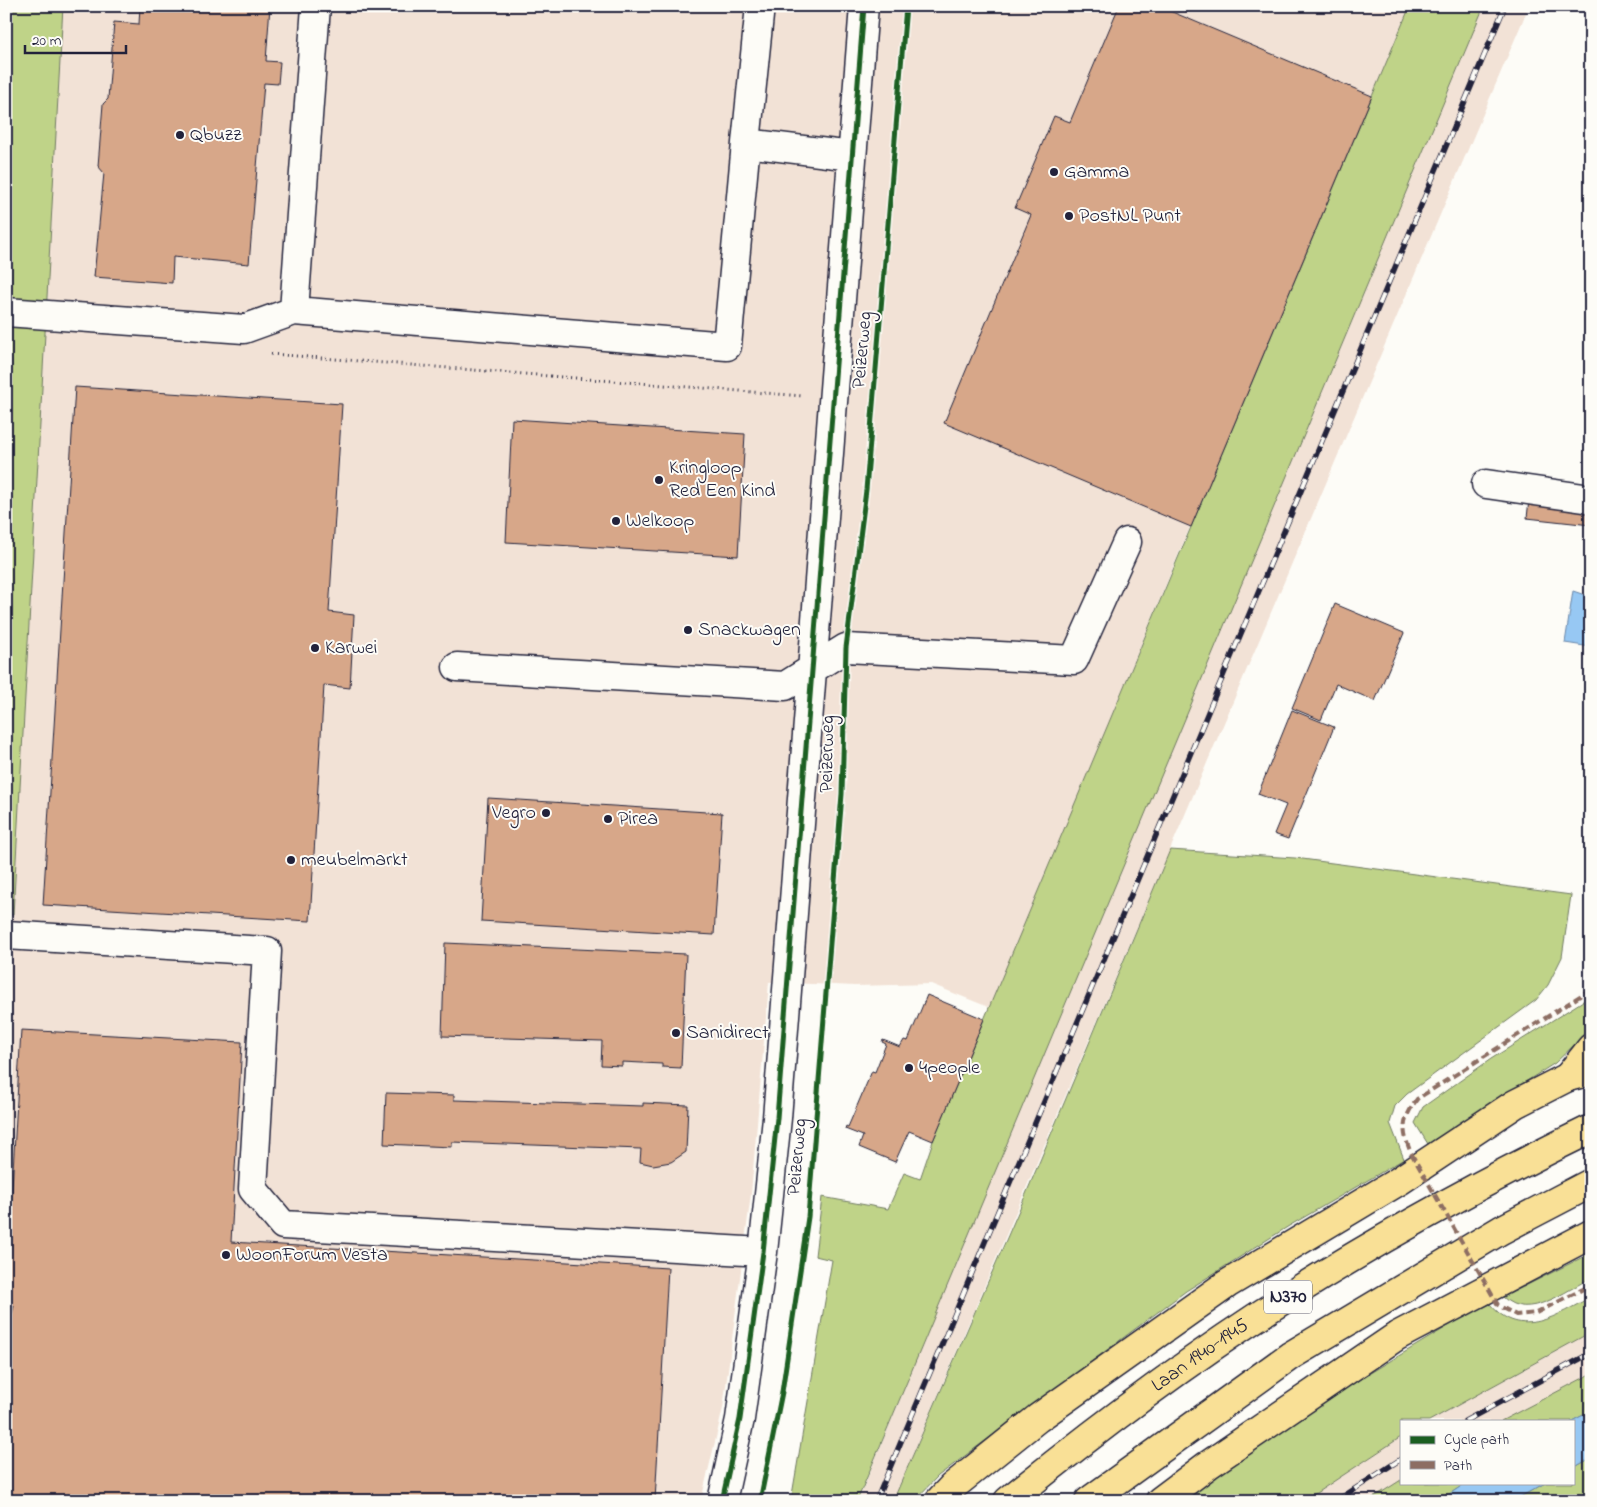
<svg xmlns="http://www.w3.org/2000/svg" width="1597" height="1507" viewBox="0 0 1597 1507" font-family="'Indie Flower',sans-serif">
  <rect width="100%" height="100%" fill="#fdfcf7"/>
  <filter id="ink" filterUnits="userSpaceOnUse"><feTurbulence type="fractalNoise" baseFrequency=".02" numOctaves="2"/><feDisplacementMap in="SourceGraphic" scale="10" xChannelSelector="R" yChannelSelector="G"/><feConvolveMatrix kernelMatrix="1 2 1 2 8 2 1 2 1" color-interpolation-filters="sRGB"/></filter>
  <g filter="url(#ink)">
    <path fill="#f2e2d6" d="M26,6H1410L1179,553L991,1008L931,984L855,986L769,982L751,1194L723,1408L701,1501H6V319Z
      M1484,6H1529L893,1501H858L978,1209Z
      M1591,1332V1374L1501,1421H1429Z
      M1401,1437V1480L1368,1501H1304Z"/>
    <path fill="#bfd388" stroke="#707a62" d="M12,6H63L13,915L6,914V111Z
      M1410,6H1484L857,1501H791L832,1260L815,1256L822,1197L888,1209L904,1173L920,1179L933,1141Z
      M1170,850L1295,858L1571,895L1562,957L1548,985L1536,1000L1407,1094L1395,1106L1390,1123L1404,1159L1289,1226L1186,1291L938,1476L914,1501H893L1026,1194Z
      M1591,996V1029L1555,1063L1428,1144L1415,1123L1423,1107L1491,1059Z
      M1591,1253V1278C1566,1290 1528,1322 1503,1297Z
      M1591,1297V1332L1429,1421H1401V1437L1304,1501H1181L1317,1405L1465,1316L1490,1304C1521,1341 1557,1315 1591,1297Z
      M1591,1374V1411L1572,1421H1501Z
      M1591,1458V1501H1513L1545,1483H1573V1468Z
      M1401,1480V1483H1466L1439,1501H1368Z"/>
    <path fill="#97c8f3" stroke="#6886a9" d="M1573,591L1591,597V647L1565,643Z
      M1591,1411V1458L1573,1468L1572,1421Z
      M1466,1483H1545L1513,1501H1439Z"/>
    <path fill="#d7a789" stroke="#22223b" d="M140,6H270L266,61L280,62L278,84L264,83L249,264L173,257L172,283L94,277L104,173L98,166L103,104L108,99L114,22L139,24Z
      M1119,6H1158L1372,96L1191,527L944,423L1031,215L1015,208L1054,116L1070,122Z
      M75,387L342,404L329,612L354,615L350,688L324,685L310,921L43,905Z
      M512,419L745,434L738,556L506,542Z
      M1529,500L1591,506V525L1527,518Z
      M1590,532L1591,533V563L1587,562Z
      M1335,604L1404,633L1375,701L1336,684L1321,720L1292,708Z
      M1292,710L1334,727L1288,839L1274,834L1286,805L1258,794Z
      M488,798L722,813L714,935L481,921Z
      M445,943L686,954L681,1068L662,1067V1064L622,1062V1066L601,1065L602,1041L442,1036Z
      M927,995L984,1019L933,1141L909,1131L895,1162L859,1147L863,1136L845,1129L846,1126L848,1127L872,1071L875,1072L886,1044L882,1042L883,1040L900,1047L904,1040L908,1041Z
      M21,1030L242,1042L231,1242L668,1268L655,1501H6V1337L14,1306L6,1305V1293Z
      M386,1093L454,1095V1100L643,1106V1103L688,1105L686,1152L671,1162L653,1165L640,1162L641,1149L452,1142V1147L384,1144Z"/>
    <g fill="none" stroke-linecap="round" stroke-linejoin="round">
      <g stroke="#22223b" stroke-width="31">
        <path id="minor" d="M746,143L760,6
          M294,311L316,6
          M6,312L244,329L294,311L727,346L746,143L852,156
          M1486,484L1591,499
          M457,667L785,686L846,648L1074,660L1127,542
          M6,935L267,951L253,1189L283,1225L763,1252
          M722,1501L740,1419L763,1252L777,1118L864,6"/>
      </g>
      <g stroke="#22223b" stroke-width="31">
        <g id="highway">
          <path d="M1568,1077L1591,1048"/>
          <path d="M939,1501L952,1487L1038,1418L1227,1284L1399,1181L1515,1104L1568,1077L1591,1071"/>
          <path id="s1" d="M1008,1501C1097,1429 1189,1359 1286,1298C1384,1236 1486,1180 1591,1129"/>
          <path d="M1089,1501L1290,1356L1501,1230L1591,1183"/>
          <path d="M1160,1501L1208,1465L1397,1336L1591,1234"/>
        </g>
      </g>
      <path stroke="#22223b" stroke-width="3" stroke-dasharray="1 4" stroke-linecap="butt" d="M271,354L803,396
        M809,1120L816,1121"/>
      <use href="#minor" stroke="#fdfcf7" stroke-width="28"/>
      <use href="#highway" stroke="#f9e096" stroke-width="28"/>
      <g stroke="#22223b" stroke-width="5.5">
        <path id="rail" d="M1465,1421L1591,1353
          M876,1501L1505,6
          M1336,1501L1401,1459"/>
      </g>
      <use href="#rail" stroke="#fdfcf7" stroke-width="4" stroke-dasharray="11" stroke-linecap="butt"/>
      <path stroke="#8d6e63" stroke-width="4" stroke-dasharray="8 4" stroke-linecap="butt" d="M1591,989L1417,1099C1402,1121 1401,1129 1411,1153L1498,1305L1516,1315L1536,1313L1591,1285"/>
      <g stroke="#fdfcf7" stroke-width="8">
        <path id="cycleway" d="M722,1501L740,1419L763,1252L777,1118L864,6
          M760,1501L782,1392L808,1217L842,794L846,648L866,490L906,6"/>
      </g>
      <use href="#cycleway" stroke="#1b5e20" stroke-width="5"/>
    </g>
  </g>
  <g fill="#22223b" stroke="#fdfcf7" stroke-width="2">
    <circle cx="180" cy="135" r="5"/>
    <circle cx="1054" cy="172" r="5"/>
    <circle cx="1069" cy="216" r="5"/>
    <circle cx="659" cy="480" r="5"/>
    <circle cx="616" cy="521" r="5"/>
    <circle cx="688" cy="630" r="5"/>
    <circle cx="315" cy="648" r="5"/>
    <circle cx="546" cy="813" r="5"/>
    <circle cx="608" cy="819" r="5"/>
    <circle cx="291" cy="860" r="5"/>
    <circle cx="676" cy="1033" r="5"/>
    <circle cx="909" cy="1068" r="5"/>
    <circle cx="226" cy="1255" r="5"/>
  </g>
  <g text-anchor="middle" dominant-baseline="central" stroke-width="4" stroke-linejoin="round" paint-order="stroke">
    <rect fill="#fdfcf7" stroke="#646373" stroke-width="1" x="1264" y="1280.5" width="48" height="33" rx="4"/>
    <g font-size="19" font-weight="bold" fill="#22223b">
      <text x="1288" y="1297">N370</text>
    </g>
    <g font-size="20" fill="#22223b" stroke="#fdfcf7" text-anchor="start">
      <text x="190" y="135">Qbuzz</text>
      <text x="1064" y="172">Gamma</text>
      <text x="1079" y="216">PostNL Punt</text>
      <text x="669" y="468">Kringloop<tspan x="669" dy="23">Red Een Kind</tspan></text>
      <text x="626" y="521">Welkoop</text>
      <text x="698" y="630">Snackwagen</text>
      <text x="325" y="648">Karwei</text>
      <text x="536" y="813" text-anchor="end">Vegro</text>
      <text x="618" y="819">Pirea</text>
      <text x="301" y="860">meubelmarkt</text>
      <text x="686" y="1033">Sanidirect</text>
      <text x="919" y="1068">4people</text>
      <text x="236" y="1255">WoonForum Vesta</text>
    </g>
    <g font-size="20" fill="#22223b" stroke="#fdfcf7">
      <text transform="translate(863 350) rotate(-85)">Peizerweg</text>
      <text transform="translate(828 754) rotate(-89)">Peizerweg</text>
      <text transform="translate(798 1157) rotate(-85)">Peizerweg</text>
      <text stroke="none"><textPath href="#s1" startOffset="241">Laan 1940-1945</textPath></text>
    </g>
  </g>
  <rect width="1597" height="1507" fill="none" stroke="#fdfcf7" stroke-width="25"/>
  <rect x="12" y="12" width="1572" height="1482" fill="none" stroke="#22223b" stroke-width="2" filter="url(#ink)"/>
  <rect x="1400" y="1420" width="175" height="65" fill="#fdfcf7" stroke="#a5a5ac"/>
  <rect x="1410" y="1436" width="25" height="8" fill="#1b5e20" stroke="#a5a5ac"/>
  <text x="1444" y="1444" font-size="15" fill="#22223b">Cycle path</text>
  <rect x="1410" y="1461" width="25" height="8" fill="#8d6e63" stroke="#a5a5ac"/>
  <text x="1444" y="1470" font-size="15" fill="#22223b">Path</text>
  <path d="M25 45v8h101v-8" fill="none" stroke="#22223b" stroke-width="2.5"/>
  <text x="32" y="45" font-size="15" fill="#22223b" stroke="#fdfcf7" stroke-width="4" paint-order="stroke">20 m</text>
</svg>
